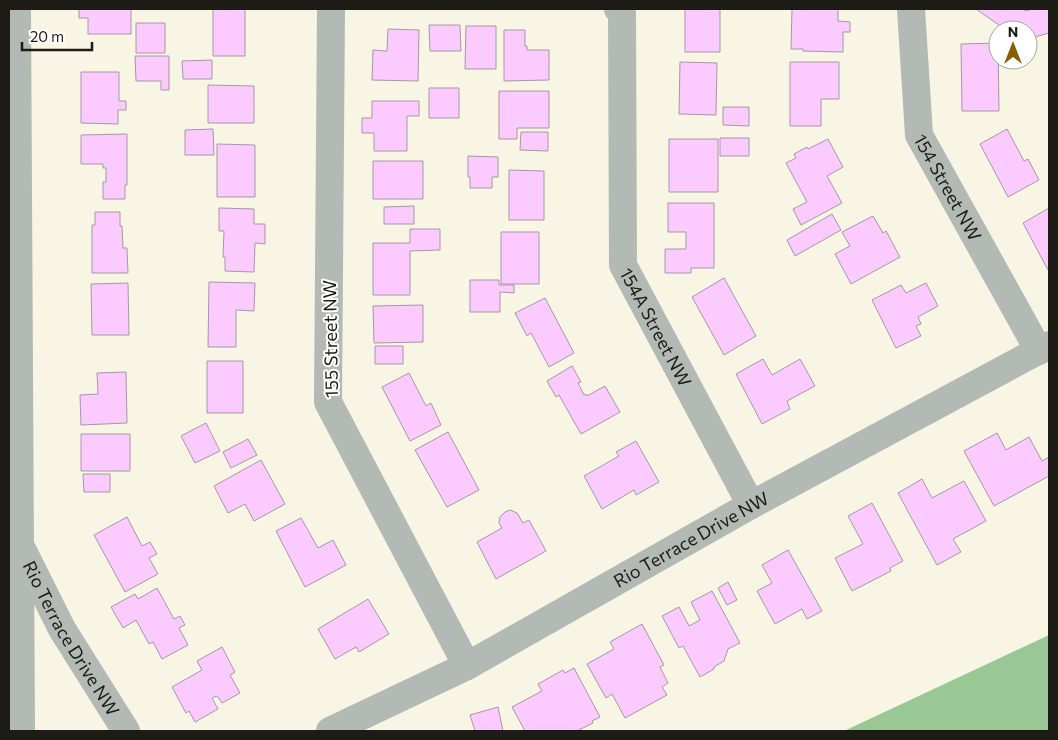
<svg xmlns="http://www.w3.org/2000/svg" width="1058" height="740" viewBox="0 0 1058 740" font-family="Commissioner,sans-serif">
  <rect width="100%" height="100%" fill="#f9f5e4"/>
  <path fill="#99c896" d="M1049,635V731H844Z"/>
  <path fill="#fbcbff" stroke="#a398a4" d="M79,9H131V34H88V18H79Z
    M213,9H245V56H213Z
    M685,9H720V52H685Z
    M792,9H838V21L850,22V32H843V52L803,51V49H791Z
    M976,9H1025V11L1032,9H1049V33L1028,39V30H1006Z
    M136,23H165V53H136Z
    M429,25H460L461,51H430Z
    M466,26H496V69H465Z
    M388,29L419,30L418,81L372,80L373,50L387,51Z
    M504,30H525V46H527V50H549V80L504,81Z
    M998,43L999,111H962L961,44Z
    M135,56H169V90H161V81H136Z
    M212,60V79H183L182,61Z
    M680,62L717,63L716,115L679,114Z
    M790,62H839V99H821V126H790Z
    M81,72H119V101H126V110H118V124L81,123Z
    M208,85L254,86V123H208Z
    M429,88H459V118H429Z
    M499,91H549V128H517V139H499Z
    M372,101H419V116H407V151H374V133H362V118H372Z
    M723,107H749V126L723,125Z
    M213,129L214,155H185V130Z
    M1007,129L1024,161L1028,159L1039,180L1008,197L980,144Z
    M521,132H548V151L520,150Z
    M127,134V185H125V199H103V182H106V168H103V164H81V135Z
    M720,138H749V156H720Z
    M669,139H718V192H669Z
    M828,139L843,167L827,176L842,203L801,225L793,209L807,202L786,163L796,158L794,154L807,147L808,149Z
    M217,144L255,145V197H217Z
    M468,156L498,157V177H492V188H470V177H468Z
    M373,161H423V199H373Z
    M509,170L544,171V220H509Z
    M668,203H714V268H691V273H665V249H686V232H668Z
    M414,206V224H384V207Z
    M219,208L254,209V224H265V244L255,243L254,272L225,271V257H223L224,231H219Z
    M1049,208V269L1048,270L1023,223Z
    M95,212H120V226H122L123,248H127L128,273H92V225H95Z
    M832,214L841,230L795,256L787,240Z
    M873,216L883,233L886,231L900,257L851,284L835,254L850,246L842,232Z
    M410,229H440V250L410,251V295H373V243H410Z
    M501,232H539V284H501Z
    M724,278L756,336L724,355L692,297Z
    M470,280H499V285H514V293L500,292V312H470Z
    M209,282L255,283L254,311L236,310V347H208Z
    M128,283L129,335H92L91,284Z
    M926,283L938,306L918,317L921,324L916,326L921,336L896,348L872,300L901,285L906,293Z
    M545,298L574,353L549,367L531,333L527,336L515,313Z
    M423,305V342L374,343L373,306Z
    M375,346H403V364H375Z
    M763,359L772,375L800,359L815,386L787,401L790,409L762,424L736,374Z
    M207,361H243V413H207Z
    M572,366L581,382L578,383L584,395L586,394L587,396L605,386L620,412L581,434L559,395L556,397L547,381Z
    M126,372L127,423L81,425L80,395L98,394L97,373Z
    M409,373L426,406L431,403L441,425L410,441L382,387Z
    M206,423L220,451L195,463L181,436Z
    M448,432L479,490L447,507L415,450Z
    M997,433L1006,450L1029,437L1042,461L1049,457V472L1048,473L1049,476L994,506L964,451Z
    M81,434H130V471H81Z
    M248,439L257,455L231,468L223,452Z
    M636,441L659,482L636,495L634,490L602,509L584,476L619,456L616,452Z
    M261,460L285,504L254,521L245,504L228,513L214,486Z
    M83,474H110V492H84Z
    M922,479L932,498L964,481L986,521L953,539L961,552L937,565L898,493Z
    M872,503L903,561L890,568L891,571L852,591L835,558L863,544L848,516Z
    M510,510L517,513L523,523L529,520L546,551L496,579L477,542L502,528L499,523L500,517L505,512Z
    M127,517L142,546L150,542L157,554L149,558L158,574L125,592L94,535Z
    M301,518L318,548L333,540L346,565L305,587L276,531Z
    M788,550L822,611L807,619L802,609L775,624L757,591L772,583L762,565Z
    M728,582L737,600L727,605L718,588Z
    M157,588L174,619L180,616L185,625L179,628L188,645L162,659L153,642L149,644L136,620L123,628L111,607L135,594L138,599Z
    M712,591L740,643L728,649L724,661L714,667V669L700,677L683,646L679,648L662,616L679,607L689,626L700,620L691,602Z
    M368,599L389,634L359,652L356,647L335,659L318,629Z
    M642,624L664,665L660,667L668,683L662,687L667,695L625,718L612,694L606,698L587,664L614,649L610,642Z
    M222,647L235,672L230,675L240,693L222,703L217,696L212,698L218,709L195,722L189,711L186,713L172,687L202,670L197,661Z
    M574,668L600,717L592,721L593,723L577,731H525L512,707L542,691L538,684L563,670L565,673Z
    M498,707L503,731H475L470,715Z"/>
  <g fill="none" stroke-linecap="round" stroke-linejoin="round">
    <g stroke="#b3b9b4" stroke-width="28">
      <path d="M17,9L21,731"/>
      <path d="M331,9L328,402L467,666"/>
      <path id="s1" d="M618,9L622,13L623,265L751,505"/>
      <path id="s2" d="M911,9L919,135L1039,351"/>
      <path id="s3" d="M22,549L62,629L126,731"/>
      <path id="s4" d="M330,731L467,666L751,505L1049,345"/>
    </g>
  </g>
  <g text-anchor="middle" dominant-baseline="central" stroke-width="4" stroke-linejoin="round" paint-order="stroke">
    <g font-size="18" fill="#1c1b15" stroke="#fff">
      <text stroke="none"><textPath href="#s2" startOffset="186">154 Street NW</textPath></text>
      <text stroke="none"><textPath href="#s1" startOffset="328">154A Street NW</textPath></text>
      <text transform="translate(330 339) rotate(-91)">155 Street NW</text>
      <text stroke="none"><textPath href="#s4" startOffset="409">Rio Terrace Drive NW</textPath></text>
      <text stroke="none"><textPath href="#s3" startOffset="102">Rio Terrace Drive NW</textPath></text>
    </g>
  </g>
  <rect width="1058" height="740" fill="none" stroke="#1c1b15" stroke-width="20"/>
  <g transform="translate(1013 45)"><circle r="24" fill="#ffffff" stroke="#a4a4a1"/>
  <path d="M0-4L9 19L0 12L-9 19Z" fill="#895d00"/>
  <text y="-8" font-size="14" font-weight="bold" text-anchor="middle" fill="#1c1b15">N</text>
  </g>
  <path d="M22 42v8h70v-8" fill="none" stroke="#1c1b15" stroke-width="2.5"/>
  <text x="30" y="42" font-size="15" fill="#1c1b15" stroke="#ffffff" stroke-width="4" paint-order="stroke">20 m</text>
</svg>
